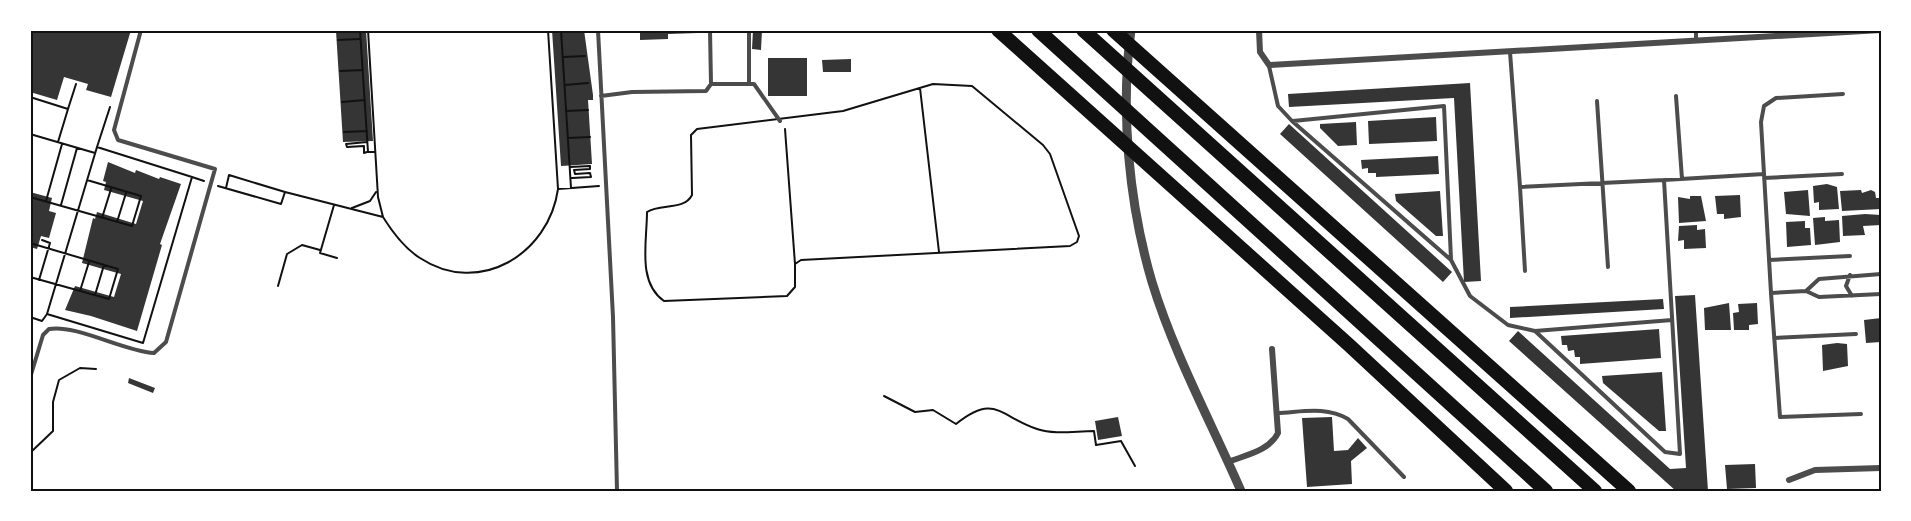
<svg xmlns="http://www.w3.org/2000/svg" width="1911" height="521" viewBox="0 0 1911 521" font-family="'PT Sans',sans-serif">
  <rect width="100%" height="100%" fill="#fff"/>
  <path fill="#353535" d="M30,30H131L111,97L86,90L88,84L64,77L57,100L30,92Z
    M353,30H366L373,141L343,142L336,31Z
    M552,30H584L593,95V100H588L592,164L561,166Z
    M640,30H698V33L668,34V39L640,40Z
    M753,30H762L761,50L752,49Z
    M768,58H807V96H768Z
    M851,59V72H823L822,60Z
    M1470,83L1481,281L1464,282L1454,98L1289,107L1288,94Z
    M1436,117L1437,141L1369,144L1368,121Z
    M1356,122L1357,145L1338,146L1320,128V124Z
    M1289,124L1452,272L1443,282L1280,134Z
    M1438,156L1439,174L1376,177V173H1368V168L1362,169L1361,160Z
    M108,162L135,173L136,170L159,179L160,177L181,184L160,244L162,245L137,331L91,316L65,310L75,286L114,297L121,274L82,263L93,218L95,219L97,212L136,224L143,201L104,190L106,182L103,181Z
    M1827,184L1837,187L1839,209L1819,210V202L1814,203L1813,186Z
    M1808,190L1810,216L1786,214L1784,192Z
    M1861,190L1862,193L1871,190L1875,192L1876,198H1881V209L1842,211L1840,191Z
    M1440,191L1443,236H1436L1396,201L1395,194Z
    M30,192L52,198L49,211L56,213L49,238L41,236L37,249L30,247Z
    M1740,195L1741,217L1724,219V214H1717L1715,196Z
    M1690,196H1701L1706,221L1679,223L1678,197L1690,199Z
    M1865,214L1881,215V225L1863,226L1865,235L1843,236L1842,216Z
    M1825,217V221L1839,220L1840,242L1815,245L1813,218Z
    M1805,221V228H1810L1811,245L1787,247L1786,222Z
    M1697,225V230L1705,229L1706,248L1684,249V240L1678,241L1679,226Z
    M1695,295L1708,491H1676L1509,341L1518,331L1670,469L1686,468L1675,296Z
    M1663,299L1664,309L1510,318V307Z
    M1729,303L1731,330H1705L1704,308Z
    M1757,303L1758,324L1749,325V330H1734L1733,313L1739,312L1738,304Z
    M1881,318V342L1866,343L1864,320Z
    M1659,329L1661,358L1580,364V357H1575L1574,350L1568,351L1567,345H1562L1561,336Z
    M1837,343L1847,344L1848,366L1823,371L1822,345Z
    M1662,372L1666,431H1659L1603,383L1602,376Z
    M129,378L155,388L153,393L128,383Z
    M1118,417L1122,436L1098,440L1095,421Z
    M1332,417L1334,451L1348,450L1358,438L1367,448L1351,461L1352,484L1307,487L1302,418Z
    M1755,464L1756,488L1727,489L1725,465Z"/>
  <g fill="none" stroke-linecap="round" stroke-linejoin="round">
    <path stroke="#111" stroke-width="2" d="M360,30L368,152H374
      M368,30L378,197L383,217
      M548,30L558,189
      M561,30L571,188
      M561,31L582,30
      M338,40L359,39
      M564,57L585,56
      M340,71L363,70
      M933,84L972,86L1043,145L1050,154L1079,236L1077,242L1070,246L801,260L795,264V287L787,296L664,301C637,282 647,242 647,212C660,203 684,211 692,195L691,135L697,129L843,111Z
      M565,85L588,83
      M920,88L939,252
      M30,97L68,109L58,142
      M342,102L365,100
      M68,109L76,84
      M566,111L588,110
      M785,129L795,264
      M344,132L367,131
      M30,134L95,153
      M568,138L590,137
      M367,142L346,144L347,147L364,146V153L367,152
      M97,147L192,177L143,343L47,314Z
      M97,147L110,107
      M570,167L590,166V169L574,170L575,174L590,173L591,177L572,178
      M192,177L204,181
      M218,186L281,204L285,192L383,217C393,233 404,248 420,258C479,297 549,254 558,189L599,186
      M226,188L229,175L285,192
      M30,197L132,226L141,196L87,180
      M46,201L62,144
      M61,205L77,148
      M334,205L320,253L337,258
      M352,208L370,201L376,192
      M102,218L111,189
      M117,222L126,193
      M30,243L118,269L109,299L30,277
      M39,280L50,243L42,240
      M278,286L287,254L302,245L320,250
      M80,291L89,262
      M95,295L104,265
      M30,317L42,321L47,314
      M884,396L915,412L933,410L956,424C995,393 999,416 1037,429C1055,435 1075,431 1094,431L1096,445L1121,441L1135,466
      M30,453L53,431V402L59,380L80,368L96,369"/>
    <path stroke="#4c4c4c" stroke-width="4" d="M598,30L613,317L617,491
      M1696,30V40
      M1510,52L1520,187L1664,180
      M1269,66L1278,106L1292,121L1451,260L1470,296L1508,325L1535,331
      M749,83V30
      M711,84H754L780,121
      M601,96L632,92L706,91L711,84L710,30
      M1676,96L1682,179
      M1597,101L1608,267
      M1293,121L1444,106L1451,259
      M1764,174L1761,122L1764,106L1776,98L1843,94
      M1764,178L1842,174
      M1520,187L1525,271
      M1769,260L1850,256
      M1850,275L1846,286L1852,296
      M1806,291L1819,279L1881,274
      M1771,293L1780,417L1861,414
      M1672,320L1535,331L1665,452L1680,454L1664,180L1764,174L1771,293L1806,291L1819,297L1881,294
      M1774,338L1856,334
      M30,378L43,335L49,329C76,324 123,351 154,353L166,342L215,169L118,140L114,130L141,30
      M1277,413C1302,412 1326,406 1348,419L1404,477
      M30,471V484
      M1392,491H1404"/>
    <path stroke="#4c4c4c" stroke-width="6" d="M1259,30L1260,52L1269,65L1881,30
      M1228,462C1246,455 1269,451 1278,433L1272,349
      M1789,480L1815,470L1881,468"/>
    <path stroke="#4c4c4c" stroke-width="9" d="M1131,30C1120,110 1129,204 1152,282C1174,354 1211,422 1241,491"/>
    <path stroke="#111" stroke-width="14" d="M998,30L1349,345L1506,491
      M1038,30L1546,491
      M1083,30L1595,491
      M1113,30L1629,491"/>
  </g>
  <rect width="1911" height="521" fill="none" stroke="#ffffff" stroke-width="63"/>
  <rect x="32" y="32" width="1848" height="458" fill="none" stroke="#111" stroke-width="2"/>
</svg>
